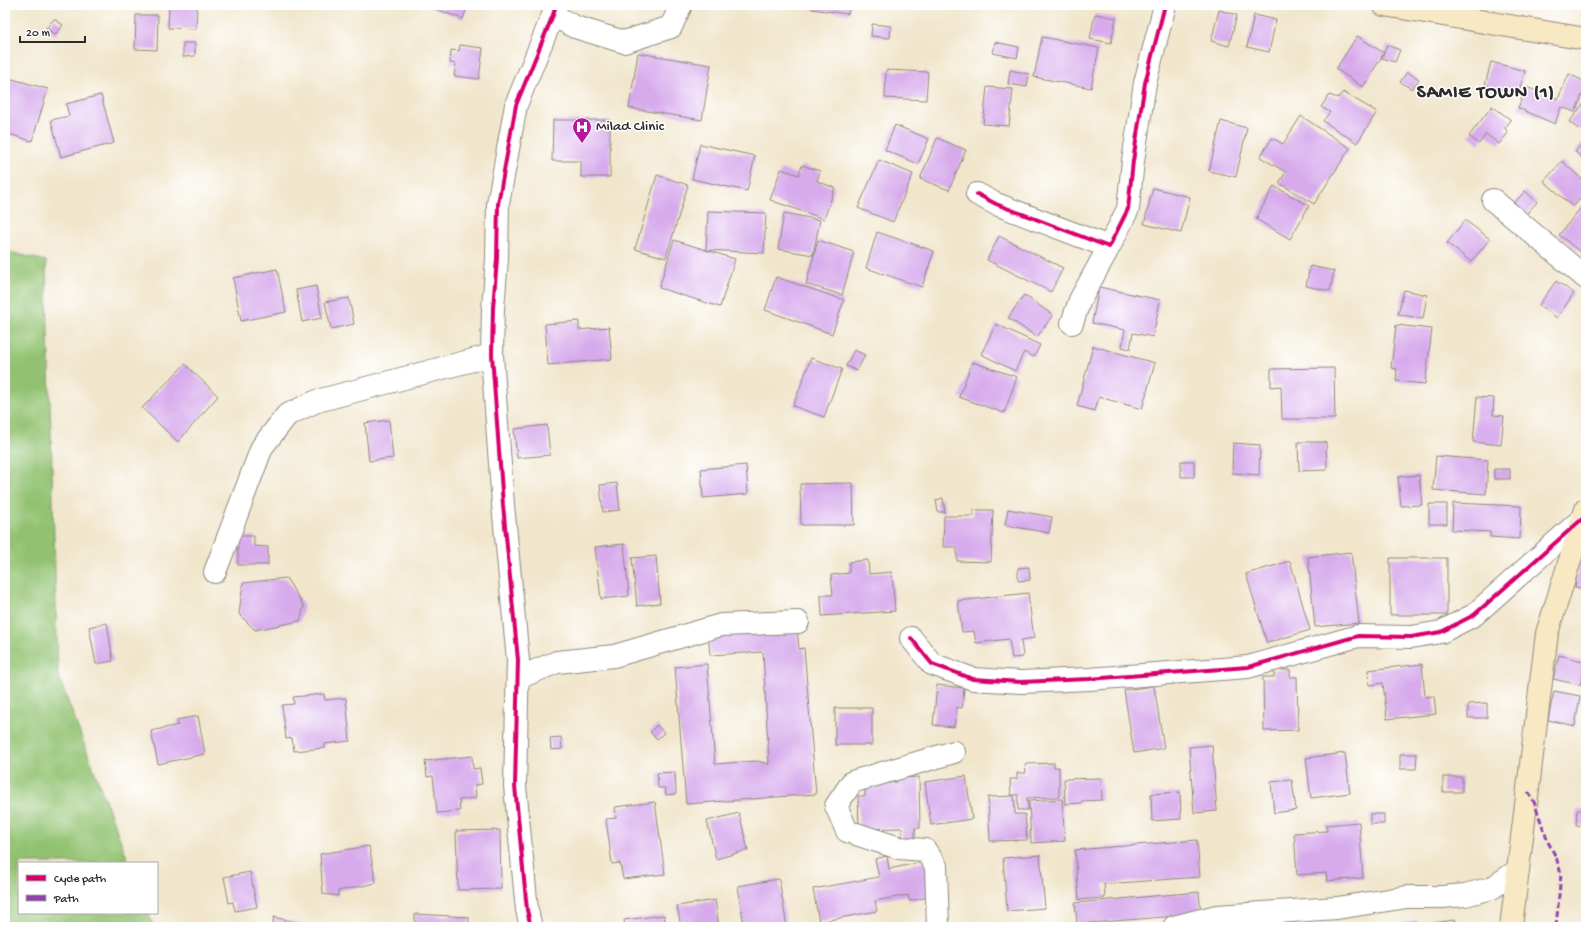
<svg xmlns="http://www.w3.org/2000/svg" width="1591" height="932" viewBox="0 0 1591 932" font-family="'Gochi Hand',sans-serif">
  <rect width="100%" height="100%" fill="#fff"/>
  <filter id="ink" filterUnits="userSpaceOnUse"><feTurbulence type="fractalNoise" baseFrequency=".025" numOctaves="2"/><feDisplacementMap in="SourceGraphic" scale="8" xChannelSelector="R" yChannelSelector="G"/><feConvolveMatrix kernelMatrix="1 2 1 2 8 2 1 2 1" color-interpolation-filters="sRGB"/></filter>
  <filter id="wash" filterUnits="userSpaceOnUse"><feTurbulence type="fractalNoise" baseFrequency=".012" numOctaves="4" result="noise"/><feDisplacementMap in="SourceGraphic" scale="16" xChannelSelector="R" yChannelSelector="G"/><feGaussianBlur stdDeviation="0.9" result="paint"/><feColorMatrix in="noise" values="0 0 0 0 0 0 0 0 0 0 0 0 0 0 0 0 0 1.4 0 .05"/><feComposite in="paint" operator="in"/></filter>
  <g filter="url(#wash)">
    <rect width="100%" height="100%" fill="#f1e6cc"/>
    <path fill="#92c271" stroke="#5e764e" d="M5,251L46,261L58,675L129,863H19V913H148L154,927H5Z"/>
    <g id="blocks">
      <path fill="#d7aaec" d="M169,5H197L196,29L168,28Z
        M427,5H468L463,19L427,6Z
        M813,5H850L848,14L812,9Z
        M1219,10L1237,15L1229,46L1211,41Z
        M1095,14L1116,18L1111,43L1090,39Z
        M136,15H158L157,50L135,49Z
        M1254,15L1276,20L1269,52L1247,47Z
        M54,19L63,25L55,35L46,28Z
        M872,24L891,26L890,38L871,36Z
        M1357,36L1384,53L1363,87L1336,69Z
        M1042,37L1099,48L1091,88L1034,77Z
        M995,42L1019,47L1017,58L993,53Z
        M183,43H195V56L183,57Z
        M460,45L483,48L479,79L454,76L456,64L450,63L451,50L459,51Z
        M1387,45L1400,50L1395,62L1382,58Z
        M638,53L711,65L702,120L629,108Z
        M1491,62L1525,71L1518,94L1485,85Z
        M886,70L928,72L926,100L885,98Z
        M1010,70L1029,74L1027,87L1008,84Z
        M1407,72L1419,79L1412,89L1400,82Z
        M1569,74L1586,82V86L1575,112L1561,107L1555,124L1518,108L1526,87L1558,99Z
        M5,77L48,89L32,141L5,133Z
        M987,87L1013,89L1009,126L983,124Z
        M1343,92L1377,112L1357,143L1323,121L1330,112L1321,107L1329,95L1338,98Z
        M101,95L114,143L61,157L51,120L69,116L66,104Z
        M1586,101V123L1580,130L1569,122Z
        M1492,106L1511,120L1505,128L1508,133L1499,144L1486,134L1479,144L1469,136Z
        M1301,116L1350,148L1314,204L1279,183L1286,172L1260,157L1272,138L1283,144Z
        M553,120H610V177H581V161H552Z
        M1221,121L1247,128L1236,177L1209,171Z
        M895,125L929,139L918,164L885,150Z
        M937,138L966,150L949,190L920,179Z
        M1586,138V160L1575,152Z
        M700,144L755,156L747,191L692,179Z
        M879,160L913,174L893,222L858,208Z
        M1562,161L1586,183V192L1573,207L1544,181Z
        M802,165L820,171L817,181L835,188L824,219L770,200L781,169L799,175Z
        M657,175L688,185L666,258L635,249Z
        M1274,186L1309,206L1290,239L1256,219Z
        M1153,188L1190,197L1181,233L1144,224Z
        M1525,191L1537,202L1519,222L1507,211Z
        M1586,201V256L1559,235Z
        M708,211L766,213L764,253L706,250Z
        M784,213L820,220L813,255L778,249Z
        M1465,220L1490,239L1471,262L1447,243Z
        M877,232L934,251L922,287L866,268Z
        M999,236L1063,268L1051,292L987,260Z
        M674,240L735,259L720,307L659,288Z
        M818,240L854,252L842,295L806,284Z
        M1310,266L1334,271L1330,291L1306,286Z
        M277,269L286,312L241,321L233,278Z
        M776,277L844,300L832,334L765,310Z
        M1556,281L1574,293L1557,318L1539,305Z
        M316,286L322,318L302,322L296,290Z
        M1099,287L1160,300L1153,337L1133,333L1130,349L1122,347L1125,330L1092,323Z
        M1404,290L1427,295L1423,319L1398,314Z
        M1024,295L1053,315L1037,337L1008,318Z
        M349,298L354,324L331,329L325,302Z
        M579,321V330L609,327L612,359L548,365L545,324Z
        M996,324L1040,345L1034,357L1024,352L1015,371L981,354Z
        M1396,325L1432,329L1425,384L1396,381L1397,369L1391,368Z
        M1093,346L1155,363L1142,409L1099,397L1095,411L1077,406Z
        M854,350L865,355L857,371L846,366Z
        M811,358L842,369L824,417L793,406Z
        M972,362L1017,377L1004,413L959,397Z
        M185,364L218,396L178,442L142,408Z
        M1334,368L1335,419H1282L1281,386L1271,387V369Z
        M1477,397L1494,398L1493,415L1504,416L1501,445L1473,442Z
        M389,420L393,458L369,461L365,423Z
        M547,425L550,455L517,458L514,429Z
        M1298,442H1326L1327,470L1299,471Z
        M1233,443L1260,445L1259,475L1232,473Z
        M1436,456L1488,460L1486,494L1433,490Z
        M1181,461H1194V477H1181Z
        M746,465L748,494L703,498L701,469Z
        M1494,469H1510V479H1494Z
        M1419,475L1422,505L1401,506L1398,477Z
        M617,483L620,510L603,512L600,485Z
        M853,483L854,525H801L800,484Z
        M943,498L945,512H938L936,500Z
        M1453,503L1521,506L1520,539L1490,537V532L1452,530Z
        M1429,504H1447V524H1429Z
        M1008,509L1052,517L1049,533L1005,525Z
        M973,510H993L991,562L957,561V547H943L944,516H973Z
        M235,536H254V546L268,547V565H238V548H235Z
        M624,544L629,596L601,599L595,547Z
        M1351,552L1359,623L1315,627L1308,557Z
        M1580,554L1586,555V589L1575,587Z
        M656,556L660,603L637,606L632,558Z
        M1390,558H1447V615H1390Z
        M868,560L869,574L892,572L895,611L822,616L821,595H833L831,575L849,573V562Z
        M1290,561L1310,630L1267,643L1246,574Z
        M1029,567L1030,580L1018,581V568Z
        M286,578L304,606L300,621L255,630L239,614L243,583Z
        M1028,593L1034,638L1021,640L1023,657L1012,658L1009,639L976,643L974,631L962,632L958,601Z
        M107,623L113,661L96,664L89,627Z
        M797,627L799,649L804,648L816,794L686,804L675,667L707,664L715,764L757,761L769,764L763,652L710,655L708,632Z
        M1559,655L1586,662L1580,685L1553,679Z
        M1422,664L1425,697L1434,696L1436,714L1387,719L1383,683L1369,685L1368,670Z
        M1274,670H1290V677H1297L1298,730L1264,731L1263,677H1274Z
        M937,685L964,688L962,708L957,707L954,727L933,725Z
        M1154,686L1164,748L1134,753L1124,690Z
        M1554,691L1580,696L1575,726L1548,720Z
        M324,694L325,700L346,698L350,741L325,744V748L294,751L292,738L286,739L282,705L294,704L293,697Z
        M1487,703V718H1468V704Z
        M835,708H872V745H835Z
        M198,716L205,754L158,764L151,731L178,725L177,720Z
        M657,725L664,733L657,739L650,732Z
        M561,737L562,749L551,750L550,738Z
        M1212,745L1217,811L1194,813L1189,747Z
        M1345,753L1350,793L1311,798L1306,758Z
        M1400,754H1417L1416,769H1400Z
        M472,756L473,769L480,768L482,784L475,785L476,798L459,800L460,811L437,813L433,776L427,777L425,761Z
        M1054,763V767H1059V797L1027,798L1028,810H1018V795H1011L1010,779H1017V773H1026L1025,764Z
        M675,772L676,794L666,795L665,788H658L657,773Z
        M966,776L972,819L931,825L925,782Z
        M919,777L920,828H915V842H902V828L859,829L858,796H865V783L897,782V778Z
        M1443,777H1462V792H1443Z
        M1101,778L1102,800L1082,801V803L1065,804L1064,779Z
        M1292,780L1296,810L1274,813L1271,782Z
        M1180,792L1181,819L1152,821L1151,794Z
        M1014,796L1015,814H1025L1027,840L990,841L988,797Z
        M1062,799L1065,841L1031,843L1029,801Z
        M655,802L665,874L623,879L620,863L612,864L606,819L616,818L615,807Z
        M1577,810H1586V826L1576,825Z
        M739,813L748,850L716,859L707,821Z
        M1370,814H1384V824H1370Z
        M1359,822L1363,878L1327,881L1326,873L1297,875L1294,833L1327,831L1326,825Z
        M500,830L501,889L458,890L456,831Z
        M1197,840L1200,877L1104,884L1105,898L1079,900L1075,850Z
        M369,846L376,883L338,891V896L323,894L320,854Z
        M1040,855L1045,908L1007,911L1003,858Z
        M887,856L889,869L927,861L934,896L909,901L908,895L875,901L877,911L819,922L813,889L879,877L875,859Z
        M250,872L257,907L235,911L233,902L229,903L224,877Z
        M779,879L787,927H744L738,886Z
        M1199,892L1201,914L1077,924L1075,903Z
        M715,900L719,927H681L677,906Z
        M415,914L469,917L468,927H415Z
        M664,915L666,927H625L624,920Z
        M274,917L306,925V927H272Z
        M1455,920L1456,927H1423V924Z
        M1416,921L1417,927H1380V926Z"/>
    </g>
  </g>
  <g filter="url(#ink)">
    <use href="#blocks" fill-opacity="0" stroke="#8e887c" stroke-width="1"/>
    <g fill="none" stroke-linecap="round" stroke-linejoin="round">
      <g stroke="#8e887c" stroke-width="24">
        <path id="street" d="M553,15L575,27L624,42L671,27L681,5
          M977,194L996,204L1109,247L1128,209L1133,161L1145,83L1165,5
          M1493,200L1586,278
          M1072,323L1080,300L1109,247
          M215,572L262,447L287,415L317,401L492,355
          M911,638L932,664L973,679L1021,682L1089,679L1248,667L1358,636L1411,637L1441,632L1474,615L1582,519
          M518,678L557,662L614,656L721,625L798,622
          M531,927L527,910L515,786L518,660L503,505L492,355L493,308L497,259L498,204L516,105L553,15L556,5
          M938,927L936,866L925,850L899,848L847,831L836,806L852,782L954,752
          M1174,927L1217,916
          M1218,927L1217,916L1337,908L1407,897H1442L1465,895L1492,888L1518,870"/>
      </g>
      <g stroke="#8e887c" stroke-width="24">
        <path id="secondary" d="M1384,5L1586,39
          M1511,927L1547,633L1586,509"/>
      </g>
      <use href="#street" stroke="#fff" stroke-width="22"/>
      <use href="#secondary" stroke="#f8e8c3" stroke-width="22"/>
      <path stroke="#8e44ad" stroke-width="3" stroke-dasharray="6 3" stroke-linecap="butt" d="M1528,792L1534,802L1548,842L1556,857L1561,874L1556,927"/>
      <g stroke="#fff" stroke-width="6">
        <path id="cycleway" d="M977,194L996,204L1109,247L1128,209L1133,161L1145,83L1165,5
          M911,638L932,664L973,679L1021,682L1089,679L1248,667L1358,636L1411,637L1441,632L1474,615L1582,519
          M531,927L527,910L515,786L518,660L503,505L492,355L493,308L497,259L498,204L516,105L553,15L556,5"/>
      </g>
      <use href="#cycleway" stroke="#d6006c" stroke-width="4"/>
    </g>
  </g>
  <defs>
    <g id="hospital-pin" transform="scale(1)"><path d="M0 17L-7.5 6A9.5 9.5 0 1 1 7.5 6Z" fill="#b5179e" stroke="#fff"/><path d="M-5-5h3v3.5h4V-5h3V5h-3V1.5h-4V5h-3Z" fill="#fff"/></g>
  </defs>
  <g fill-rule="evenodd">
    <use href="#hospital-pin" x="582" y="127"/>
  </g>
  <g text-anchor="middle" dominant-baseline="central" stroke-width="3" stroke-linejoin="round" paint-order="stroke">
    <g font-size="15" fill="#2b2b2b" stroke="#fff" text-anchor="start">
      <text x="596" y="127">Milad Clinic</text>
    </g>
    <g font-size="19" font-weight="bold" letter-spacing="1" fill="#2b2b2b" stroke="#fff">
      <text x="1486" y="93">SAMIE TOWN (1)</text>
    </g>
  </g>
  <rect width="1591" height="932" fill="none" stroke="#fff" stroke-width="20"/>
  <rect x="18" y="862" width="140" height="52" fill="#ffffff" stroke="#aaaaaa"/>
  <rect x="26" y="875" width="20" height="6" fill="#d6006c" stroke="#aaaaaa"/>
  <text x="54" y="882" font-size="12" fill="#2b2b2b">Cycle path</text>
  <rect x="26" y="895" width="20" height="6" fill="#8e44ad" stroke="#aaaaaa"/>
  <text x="54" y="902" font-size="12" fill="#2b2b2b">Path</text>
  <path d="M20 36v6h65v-6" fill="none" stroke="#2b2b2b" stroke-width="2"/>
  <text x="26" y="36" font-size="12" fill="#2b2b2b" stroke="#ffffff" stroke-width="3" paint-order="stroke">20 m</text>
</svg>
